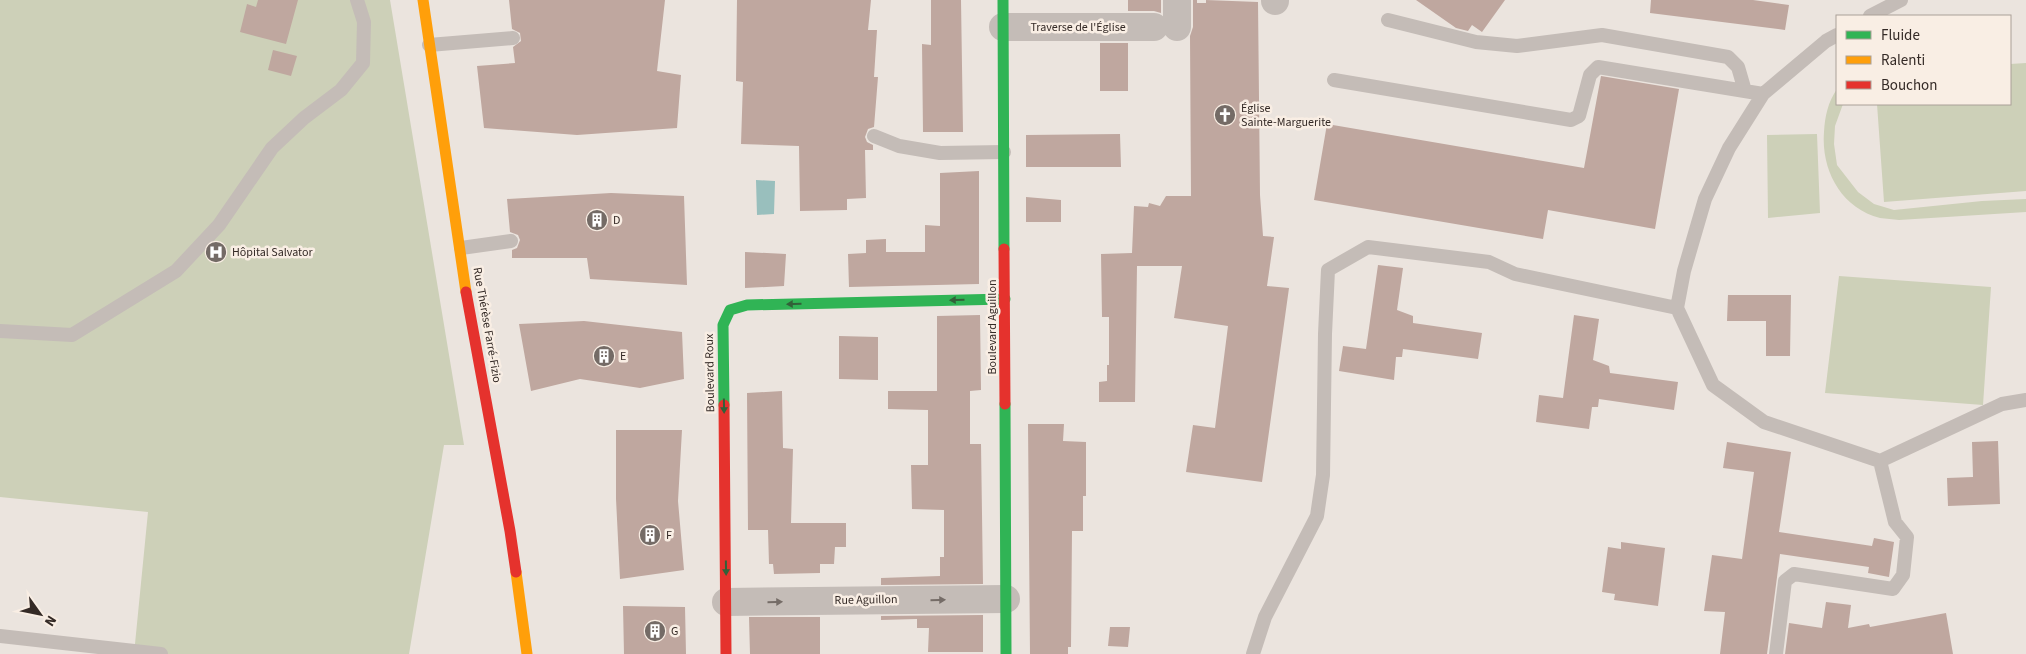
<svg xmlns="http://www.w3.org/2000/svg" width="2026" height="654" viewBox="0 0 2026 654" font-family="'Source Sans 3',sans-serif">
  <rect width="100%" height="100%" fill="#ebe4de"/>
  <path fill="#cdd0b8" d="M0,0H390L464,445H444L409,654H134L148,512L0,497Z
    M2026,63V191L1884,202L1877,104H2010V64Z
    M1837,89V104H1843L1835,126L1834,144L1837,165L1858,192L1874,204L1894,210L1982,201L2026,199V212L1899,220C1893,219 1886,219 1880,218C1841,208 1821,170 1824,132C1825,116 1828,102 1837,89Z
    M1817,134L1820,213L1768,218L1767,135Z
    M1839,276L1991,287L1983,405L1825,393Z"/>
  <path fill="#99bfbd" d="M756,180L775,181L774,214L757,215Z"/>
  <path fill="#bfa79f" d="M258,0H298L286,44L240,32L247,4L256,7Z
    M509,0H665L657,71L681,75L677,128L577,135L484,128L477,66L515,63L513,47L521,41L520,33L512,29Z
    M737,0H871L868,30H877L874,77H878L874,127L868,129L865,137L867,142L873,145V150H865L866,198L847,199V210L800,211L799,146L741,144L743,82L736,81Z
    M931,0H961L963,132H923L922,44L931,45Z
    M1128,0H1161V13L1154,11H1128Z
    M1193,0H1197V3H1206V0L1258,2L1260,195L1263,236L1274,237L1267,286L1289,288L1262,482L1186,472L1193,425L1215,428L1228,326L1174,318L1182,266H1137L1135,402H1099V382L1107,381V365H1109V317H1102L1101,254L1132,253L1134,206L1148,207L1149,203L1160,206L1166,196H1191L1190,36L1193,27Z
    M1416,0H1505L1482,32L1472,25L1468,31L1456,28Z
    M1651,0H1753L1789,5L1785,30L1650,13Z
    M1100,43H1128V91H1100Z
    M273,50L297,56L291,76L268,70Z
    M1601,76L1679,89L1655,229L1548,210L1543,239L1314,200L1327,124L1584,168Z
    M1120,134L1121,167H1026V135Z
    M979,171V284L849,287L848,254L866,253V240L886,239V252H925V225L940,226V173Z
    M611,193L684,196L687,285L590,279L587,258H512V250L517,248L520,240L518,235L510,232L507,199Z
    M1026,197L1061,200V222H1026Z
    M745,252L786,254L784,286L745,288Z
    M1378,265L1403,268L1397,310L1413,316V323L1482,333L1478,359L1403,349L1402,357H1396L1394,380L1339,371L1343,346L1366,349Z
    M1728,295H1791L1790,356H1766V321H1727Z
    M980,315L981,390L970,391V444H981L983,584L881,585V578L940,576V557H944V510L912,509L911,465H928V410L888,409V391H937V316Z
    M1574,315L1599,319L1593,360L1609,366L1610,373L1678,382L1674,410L1599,399L1598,407H1592L1589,429L1536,422L1539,395L1563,398Z
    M584,321L682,332L684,379L640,388L580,379L531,391L519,324Z
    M839,336L878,337V380L839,379Z
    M782,391L783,448L793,449L791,523H846V547H835L834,564H820V573L774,574L773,564H769L768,530H748L747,393Z
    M1028,424H1064L1063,441L1086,442V496H1083V531H1072L1071,647H1068V654H1030Z
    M616,430H682L678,501L684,570L620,579L616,499Z
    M1998,441L2000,504L1948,506L1947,478L1973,477L1972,442Z
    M1727,442L1791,452L1779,532L1872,546L1874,538L1894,542L1889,577L1868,573L1869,567L1780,554L1767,654H1720L1725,612L1704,611L1712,555L1742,559L1754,472L1723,468Z
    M1621,542L1665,548L1658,606L1614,600L1615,594L1602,592L1608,547L1621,549Z
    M1826,602L1851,605L1848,628L1869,624L1870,627L1946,613L1953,654H1785L1789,623L1822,628Z
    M623,606L685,607L686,654H624Z
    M983,615V652H928L929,628H917V619L881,620V616Z
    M749,617H820V654H750Z
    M1110,627H1130L1128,647L1108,646Z"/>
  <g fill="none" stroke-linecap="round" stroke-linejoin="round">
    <path stroke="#c4bcb7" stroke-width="14" d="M1870,16L1901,0
      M1388,20L1476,42L1517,46L1602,35L1728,57L1738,67L1745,91
      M1837,35L1826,41L1763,94L1729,148L1705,199L1684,271L1677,308L1713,385L1764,422L1880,461L2002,404L2026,400
      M429,45L513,38
      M1334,80L1571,120L1579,116L1590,75L1598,67L1763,94
      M874,136L899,146L940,153L1004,152
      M461,248L511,241
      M0,331L72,335L176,271L219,225L272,148L304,118L341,90L363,63L364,22L357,0
      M0,636L161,654
      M1253,654L1265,617L1317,516L1323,475L1325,334L1328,270L1368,247L1489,262L1515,274L1677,308
      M1776,654L1785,581L1794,574L1893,589L1903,575L1907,537L1895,522L1880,461"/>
    <path stroke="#c4bcb7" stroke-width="28" d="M1177,0V27
      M1275,1V0
      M1003,27H1154
      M726,602L1006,599"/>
    <path stroke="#30b455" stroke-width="11" d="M1003,0L1004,249
      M1005,404L1006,654
      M724,405L723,325L730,310L747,305L1005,299"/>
    <path stroke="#ff9f0a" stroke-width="11" d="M423,0L466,292
      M516,572L527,654"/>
    <path stroke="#e5322d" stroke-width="11" d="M1004,249L1005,404
      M466,292L510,531L516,572
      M724,405L726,654"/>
  </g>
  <defs><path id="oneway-solid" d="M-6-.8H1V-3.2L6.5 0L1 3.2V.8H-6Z" transform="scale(1.25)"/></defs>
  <g fill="#326139">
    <use href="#oneway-solid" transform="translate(957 300) rotate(179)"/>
    <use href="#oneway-solid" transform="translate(794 304) rotate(179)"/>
    <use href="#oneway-solid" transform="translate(724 406) rotate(89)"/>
    <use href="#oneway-solid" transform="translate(726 568) rotate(89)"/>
  </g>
  <g fill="#756c67">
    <use href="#oneway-solid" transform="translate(938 600) rotate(-1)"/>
    <use href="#oneway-solid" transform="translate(775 602) rotate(-1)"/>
  </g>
  <defs>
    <g id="church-disc" transform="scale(1.125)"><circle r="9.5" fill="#746b66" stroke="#f9eee4"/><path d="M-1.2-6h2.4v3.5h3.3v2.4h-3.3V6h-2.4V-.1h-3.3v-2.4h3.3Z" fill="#fff"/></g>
    <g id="building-disc" transform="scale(1.125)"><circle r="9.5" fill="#746b66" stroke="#f9eee4"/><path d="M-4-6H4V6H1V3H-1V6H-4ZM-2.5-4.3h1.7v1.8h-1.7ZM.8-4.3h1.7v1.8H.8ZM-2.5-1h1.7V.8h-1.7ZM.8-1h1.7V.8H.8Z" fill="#fff"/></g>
    <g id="hospital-disc" transform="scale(1.125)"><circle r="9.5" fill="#746b66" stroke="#f9eee4"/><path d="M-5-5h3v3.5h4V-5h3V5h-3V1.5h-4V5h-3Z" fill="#fff"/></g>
  </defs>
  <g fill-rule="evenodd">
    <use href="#church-disc" x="1225" y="115"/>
    <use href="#building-disc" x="597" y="220"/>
    <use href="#hospital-disc" x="216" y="252"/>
    <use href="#building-disc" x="604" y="356"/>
    <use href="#building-disc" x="650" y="535"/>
    <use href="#building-disc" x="655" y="631"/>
  </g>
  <g text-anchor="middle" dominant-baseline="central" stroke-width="5" stroke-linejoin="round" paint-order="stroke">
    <g font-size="12" fill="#342a26" stroke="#f9eee4">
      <text x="1078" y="27">Traverse de l'Église</text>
      <text transform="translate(487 325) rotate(80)">Rue Thérèse Farré-Fizio</text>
      <text transform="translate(992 327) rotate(-90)">Boulevard Aguillon</text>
      <text transform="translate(710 373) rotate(-91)">Boulevard Roux</text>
      <text transform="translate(866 600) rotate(-1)">Rue Aguillon</text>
    </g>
    <g font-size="12" fill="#342a26" stroke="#f9eee4" text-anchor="start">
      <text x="1241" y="108">Église<tspan x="1241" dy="14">Sainte-Marguerite</tspan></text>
      <text x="613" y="220">D</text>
      <text x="232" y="252">Hôpital Salvator</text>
      <text x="620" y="356">E</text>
      <text x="666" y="535">F</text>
      <text x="671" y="631">G</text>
    </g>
  </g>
  <rect x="1836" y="15" width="175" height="90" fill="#f9eee4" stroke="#aaa098"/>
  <rect x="1846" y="31" width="25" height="8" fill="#30b455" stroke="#aaa098"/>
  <text x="1881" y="40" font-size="15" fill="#342a26">Fluide</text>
  <rect x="1846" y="56" width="25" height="8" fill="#ff9f0a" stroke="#aaa098"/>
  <text x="1881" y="65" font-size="15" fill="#342a26">Ralenti</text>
  <rect x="1846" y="81" width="25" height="8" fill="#e5322d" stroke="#aaa098"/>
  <text x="1881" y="90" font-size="15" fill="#342a26">Bouchon</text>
  <g transform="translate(40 614) rotate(123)" stroke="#f9eee4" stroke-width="4" paint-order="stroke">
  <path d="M0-4L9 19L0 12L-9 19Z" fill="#342a26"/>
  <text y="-8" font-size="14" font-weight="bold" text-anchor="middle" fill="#342a26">N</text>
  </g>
</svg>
